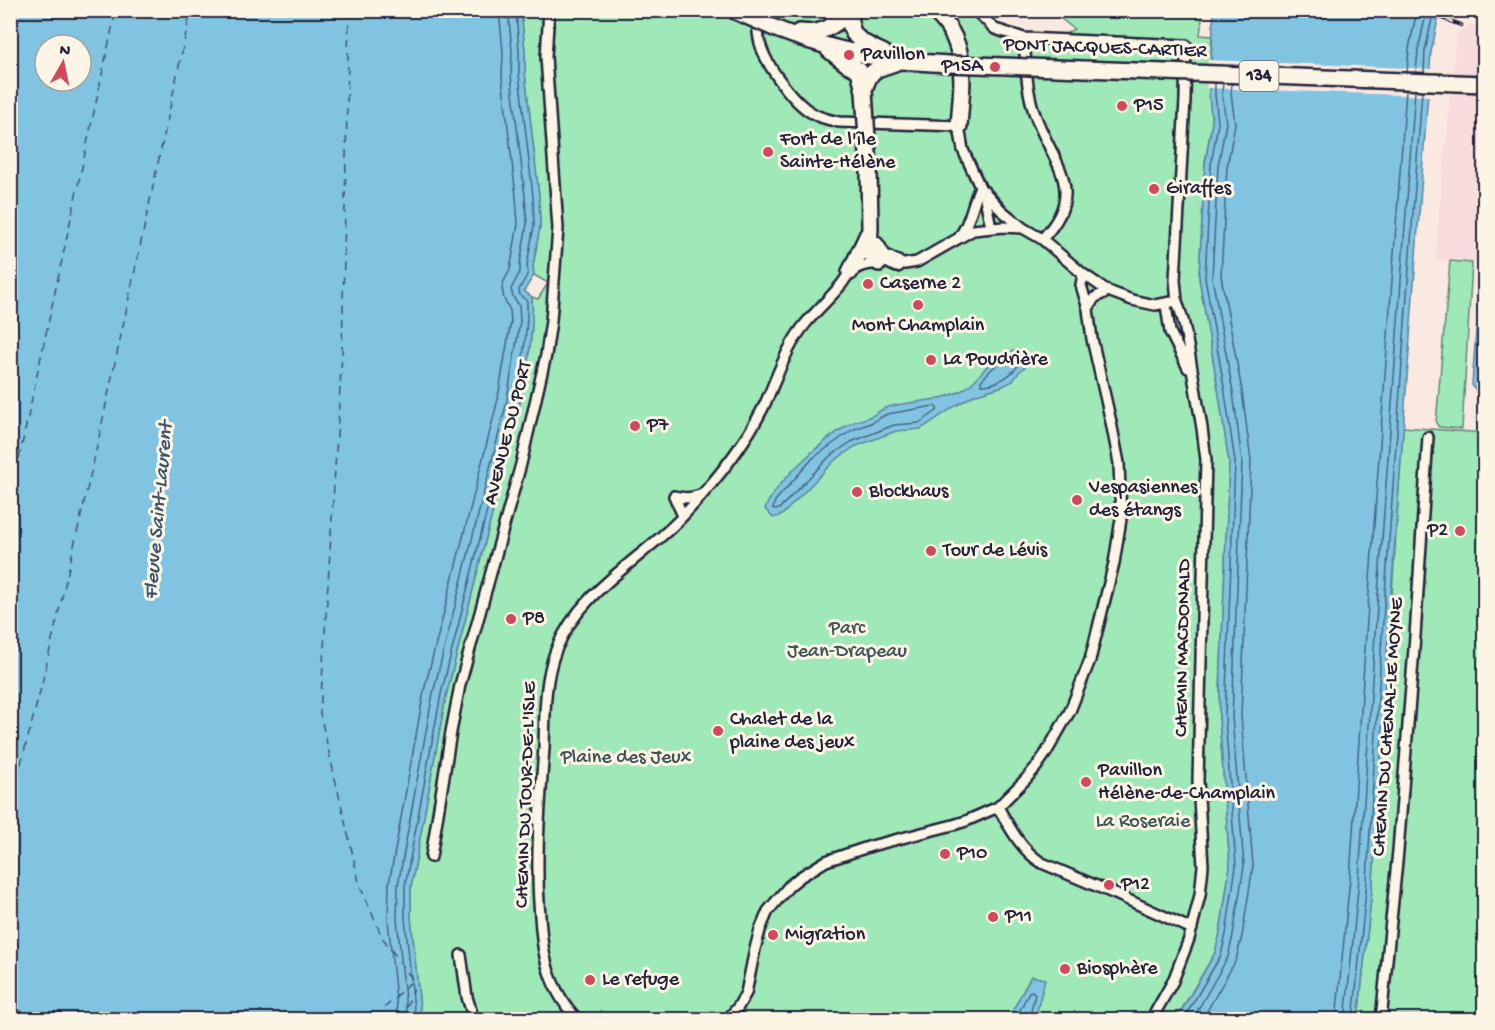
<svg xmlns="http://www.w3.org/2000/svg" width="1495" height="1030" viewBox="0 0 1495 1030" font-family="'Gochi Hand',sans-serif">
  <rect width="100%" height="100%" fill="#fae9e1"/>
  <filter id="ink" filterUnits="userSpaceOnUse"><feTurbulence type="fractalNoise" baseFrequency=".0167" numOctaves="2"/><feDisplacementMap in="SourceGraphic" scale="12" xChannelSelector="R" yChannelSelector="G"/><feConvolveMatrix kernelMatrix="1 2 1 2 8 2 1 2 1" color-interpolation-filters="sRGB"/></filter>
  <g filter="url(#ink)">
    <path fill="#f8dbdd" d="M1470,24L1484,28V248L1472,263L1435,259L1456,36Z"/>
    <path fill="#9fe8b7" stroke="#608579" stroke-width="1.5" d="M521,11H968L992,34L1004,39L1017,43L1049,44L1074,29L1051,11H1203L1200,35L1212,36L1209,94L1212,123L1205,162L1199,278L1219,394L1229,463L1219,717L1230,866L1220,933L1215,953L1176,1019L421,1020L411,918V887L446,696L519,408C527,371 534,334 532,297L538,299L548,283L534,275L533,266L540,226L539,196L525,73V51Z
      M1450,261L1472,263L1462,429L1439,427L1436,423Z
      M1403,427L1484,433V1019L1358,1020L1373,880Z"/>
    <path fill="#81c4e2" stroke="#5b839f" stroke-width="1.5" fill-rule="evenodd" d="M10,11H521L525,51V73L539,196L540,226L533,266L534,275L524,291L532,297C534,334 527,371 519,408L446,696L411,887V918L421,1019H11ZM45,45H81V81H45Z
      M1214,11H1444L1439,15L1431,52L1388,636L1373,880L1358,1019L1176,1020L1215,953L1220,933L1230,866L1219,717L1229,463L1219,394L1199,278L1205,164L1212,123L1209,94Z
      M1484,265V391C1478,392 1475,391 1472,385L1476,330C1481,321 1479,316 1478,306C1477,295 1481,278 1482,267Z
      M1019,350L1024,352L1028,361L1026,366L1019,372L1013,381L1003,386L974,395L957,405L921,429L896,431L854,447L834,461L782,515L773,518L765,509C776,481 822,441 848,425C854,421 862,420 869,417C875,415 880,410 885,408C910,400 937,403 961,391C985,378 984,355 1019,350Z
      M1031,976L1045,979L1035,1019H1008Z"/>
    <path fill="#fae9e1" d="M1208,60L1433,69L1431,96L1206,88Z"/>
    <g fill="none" stroke-linecap="round" stroke-linejoin="round">
      <path stroke="#48637e" stroke-width="1.5" d="M1407,72L1409,49L1417,10
        M1416,72L1418,50L1427,10
        M1424,73L1425,51L1433,14L1435,10
        M1484,327L1482,332L1478,383L1480,385L1484,386
        M1018,356L1021,359C1017,373 996,386 981,385V381C991,369 1001,358 1018,356Z
        M934,406L937,408V411L919,423L894,425L851,442L829,457L779,509L775,510L773,509L775,501L813,458L852,430L871,423L887,414Z
        M398,1020L388,919L389,884L424,691L497,403L511,321L510,310L504,299L502,288L504,281L510,270L518,224L516,197L502,76L503,52L499,10
        M407,1020L397,918L398,885L433,693L506,405L520,322L519,305L513,297L511,289L520,272V264L527,224L525,197L511,75L512,51L508,10
        M415,1020L405,918V886L441,694L513,407C521,372 528,336 527,301L520,295L519,290L528,273L527,265L534,225L533,196L519,74V51L516,10
        M1015,1020L1029,992L1032,991L1035,994L1029,1020
        M1183,1020L1221,955L1226,934L1236,866L1225,717L1235,462L1225,393L1205,277L1211,165L1218,123L1215,94V83
        M1192,1020L1228,957L1233,935L1244,866L1232,717L1242,461L1233,392L1212,277L1218,166L1226,123L1222,93L1223,83
        M1202,1020L1236,960L1242,936L1253,866L1241,716L1251,461L1242,391L1221,276L1227,167L1235,124L1231,93L1232,84
        M1336,1020L1350,878L1366,634L1406,90
        M1345,1020L1359,879L1375,635L1415,90
        M1353,1020L1367,880L1382,635L1422,91"/>
      <path stroke="#3e536d" stroke-width="1.5" stroke-dasharray="8 6" stroke-linecap="butt" d="M349,10L342,354L320,714L360,886L382,937L413,980L372,1020
        M10,500L116,10
        M10,805L41,688L96,451L191,10
        M401,1020L414,989"/>
      <g stroke="#22223b" stroke-width="14">
        <path id="minor" d="M758,10C757,22 757,32 760,43C765,64 793,102 812,113C820,118 830,120 839,122L959,126L963,150L985,198L991,227
          M975,10L995,29L1024,38L1186,45L1185,100L1175,280L1177,301L1183,320L1186,334L1202,428L1206,460L1198,781L1203,866L1200,895L1189,939L1173,981L1151,1020
          M1024,38C1026,63 1026,88 1034,112C1051,163 1090,189 1042,239
          M984,191L1001,210L1023,228
          M960,236C971,221 972,203 980,187
          M895,264H905L917,262L973,230L1003,227L1023,228L1042,239L1083,274L1108,291L1132,300L1155,305L1177,301
          M1166,305L1170,332L1188,368
          M1088,309L1094,298L1108,291
          M674,496C684,498 690,499 700,495
          M674,496L683,516
          M998,807C1010,828 1021,850 1042,863L1113,893L1192,929
          M431,857L451,732L460,685L521,464L546,355L551,321L558,228L546,57L549,10
          M461,955L467,997L474,1020
          M578,1020C562,1003 551,983 546,961C542,946 541,931 540,916C535,860 540,804 544,748C545,716 544,680 556,650C580,590 640,561 682,517C713,484 743,448 763,408C777,379 785,348 806,323C817,310 829,299 840,286C844,282 846,276 851,272C859,265 870,264 881,263
          M727,1020L738,1007L746,993L755,949L760,930L768,911L789,886L800,877L826,861L871,846L953,825L966,821L998,807L1025,780L1037,766L1046,753L1070,711L1090,660L1114,563L1121,519L1119,463L1111,422L1092,339L1088,309L1081,285L1083,274
          M1381,1020L1398,851L1415,636L1428,437"/>
      </g>
      <g stroke="#22223b" stroke-width="20">
        <path id="primary" d="M852,10C844,37 865,44 884,53
          M933,10C970,42 962,82 959,126
          M779,30C818,45 858,55 900,61
          M799,32C823,35 834,26 852,10
          M829,50L847,64L859,70L864,91
          M864,91C870,67 876,70 897,62
          M869,170L870,228L869,247L871,254L879,263
          M876,245L883,257L897,264
          M850,272L868,234"/>
      </g>
      <use href="#minor" stroke="#fcf5e5" stroke-width="9"/>
      <use href="#primary" stroke="#fcf5e5" stroke-width="15"/>
      <g stroke="#22223b" stroke-width="4.5">
        <path id="rail" d="M1420,10L1461,25"/>
      </g>
      <use href="#rail" stroke="#fcf5e5" stroke-width="2" stroke-dasharray="7" stroke-linecap="butt"/>
      <g stroke="#22223b" stroke-width="20" stroke-linecap="butt">
        <path id="primary-bridge" d="M733,10L779,30
          M900,61L949,64L1484,84
          M864,91L869,170"/>
      </g>
      <use href="#primary-bridge" stroke="#fcf5e5" stroke-width="15"/>
    </g>
  </g>
  <g fill="#d1495b" stroke="#fcf5e5" stroke-width="2">
    <circle cx="849" cy="55" r="6"/>
    <circle cx="995" cy="67" r="6"/>
    <circle cx="1122" cy="106" r="6"/>
    <circle cx="768" cy="152" r="6"/>
    <circle cx="1154" cy="189" r="6"/>
    <circle cx="868" cy="284" r="6"/>
    <circle cx="918" cy="305" r="6"/>
    <circle cx="931" cy="360" r="6"/>
    <circle cx="635" cy="426" r="6"/>
    <circle cx="857" cy="492" r="6"/>
    <circle cx="1077" cy="500" r="6"/>
    <circle cx="1460" cy="531" r="6"/>
    <circle cx="931" cy="551" r="6"/>
    <circle cx="511" cy="619" r="6"/>
    <circle cx="718" cy="731" r="6"/>
    <circle cx="1086" cy="782" r="6"/>
    <circle cx="945" cy="854" r="6"/>
    <circle cx="1109" cy="885" r="6"/>
    <circle cx="993" cy="917" r="6"/>
    <circle cx="773" cy="935" r="6"/>
    <circle cx="1065" cy="969" r="6"/>
    <circle cx="590" cy="980" r="6"/>
  </g>
  <g text-anchor="middle" dominant-baseline="central" stroke-width="6" stroke-linejoin="round" paint-order="stroke">
    <rect fill="#fcf5e5" stroke="#63616e" stroke-width="1.5" x="1239.5" y="61" width="39" height="30" rx="4.5"/>
    <g font-size="18" font-weight="bold" fill="#22223b">
      <text x="1259" y="76">134</text>
    </g>
    <g font-size="20" fill="#22223b" stroke="#fcf5e5">
      <text transform="translate(1105 49) rotate(2)">PONT JACQUES-CARTIER</text>
      <text transform="translate(509 433) rotate(-76)">AVENUE DU PORT</text>
      <text transform="translate(1184 648) rotate(-89)">CHEMIN MACDONALD</text>
      <text transform="translate(1389 727) rotate(-86)">CHEMIN DU CHENAL-LE MOYNE</text>
      <text transform="translate(527 795) rotate(-88)">CHEMIN DU TOUR-DE-L'ISLE</text>
    </g>
    <g font-size="20" fill="#22223b" stroke="#fcf5e5" text-anchor="start">
      <text x="861" y="55">Pavillon</text>
      <text x="983" y="67" text-anchor="end">P15A</text>
      <text x="1134" y="106">P15</text>
      <text x="780" y="140">Fort de l'île<tspan x="780" dy="23">Sainte-Hélène</tspan></text>
      <text x="1166" y="189">Giraffes</text>
      <text x="880" y="284">Caserne 2</text>
      <text x="918" y="326" text-anchor="middle">Mont Champlain</text>
      <text x="943" y="360">La Poudrière</text>
      <text x="647" y="426">P7</text>
      <text x="1089" y="488">Vespasiennes<tspan x="1089" dy="23">des étangs</tspan></text>
      <text x="869" y="492">Blockhaus</text>
      <text x="1448" y="531" text-anchor="end">P2</text>
      <text x="943" y="551">Tour de Lévis</text>
      <text x="523" y="619">P8</text>
      <text x="730" y="720">Chalet de la<tspan x="730" dy="23">plaine des jeux</tspan></text>
      <text x="1098" y="771">Pavillon<tspan x="1098" dy="23">Hélène-de-Champlain</tspan></text>
      <text x="957" y="854">P10</text>
      <text x="1121" y="885">P12</text>
      <text x="1005" y="917">P11</text>
      <text x="785" y="935">Migration</text>
      <text x="1077" y="969">Biosphère</text>
      <text x="602" y="980">Le refuge</text>
    </g>
    <g font-size="20" fill="#41545a" stroke="#fcf5e5">
      <text x="847" y="629">Parc<tspan x="847" dy="23">Jean-Drapeau</tspan></text>
      <text x="626" y="758">Plaine des Jeux</text>
      <text x="1143" y="822">La Roseraie</text>
    </g>
    <g font-size="21" font-style="italic" fill="#3e536d" stroke="#fcf5e5">
      <text transform="translate(160 511) rotate(-85)">Fleuve Saint-Laurent</text>
    </g>
  </g>
  <rect width="1495" height="1030" fill="none" stroke="#fcf5e5" stroke-width="36"/>
  <rect x="18" y="18" width="1459" height="994" fill="none" stroke="#22223b" stroke-width="2" filter="url(#ink)"/>
  <g transform="translate(63 63) rotate(9)"><circle r="28" fill="#fcf5e5" stroke="#a5a1a1" stroke-width="1.5"/>
  <path d="M0-4.5L10 22L0 15L-10 22Z" fill="#d1495b"/>
  <text y="-9" font-size="16" font-weight="bold" text-anchor="middle" fill="#22223b">N</text>
  </g>
</svg>
